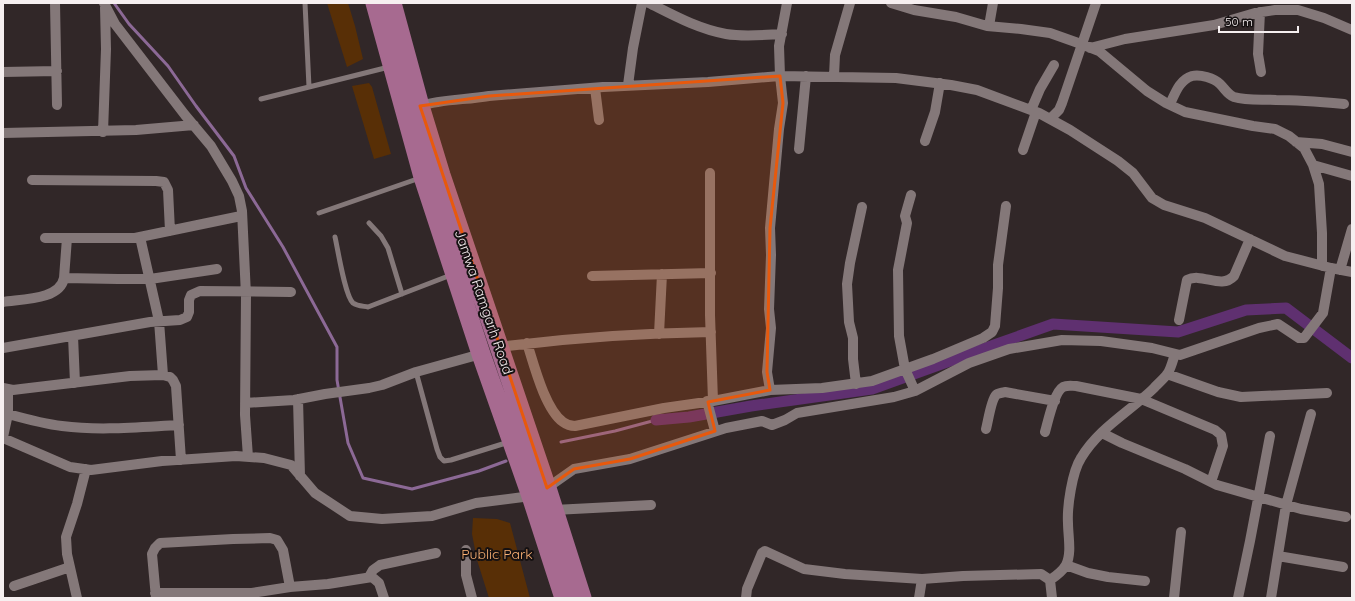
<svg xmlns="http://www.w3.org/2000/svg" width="1355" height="601" viewBox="0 0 1355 601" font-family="Quicksand,sans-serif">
  <rect width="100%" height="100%" fill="#312728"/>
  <path fill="#582f06" d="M327,3H348L355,26L363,59L347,67Z
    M369,83L372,87L391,154L374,159L352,86Z
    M473,518L497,519L510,523L530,598H489L477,560L472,534Z"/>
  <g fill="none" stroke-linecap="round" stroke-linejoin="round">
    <path stroke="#8c6996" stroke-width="3" d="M114,3L129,24L168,66L196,106L234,156L246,188L283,247L337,347V380L348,443L363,478L412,489L479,471L506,461
      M561,442L615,431L656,420"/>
    <path stroke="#5f3070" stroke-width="11" d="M656,420L689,417L751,406L872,389L997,344L1053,324L1178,332L1246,310L1286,308L1352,358"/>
    <path stroke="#847879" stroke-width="5" d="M305,3L309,87
      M261,99L389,67
      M319,213L420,178
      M369,223L381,236L388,248L402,294
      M335,237C338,250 345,296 353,303C357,306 363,306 368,307L451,275
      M416,372L437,449L440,457L444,461L451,460L509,442"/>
    <path stroke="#847879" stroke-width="10" d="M55,3L57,105
      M104,3L115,24L185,115L211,146L232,181L239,196L242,211L246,295L245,415L248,457
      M649,3C673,15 698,29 726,34C744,37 763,35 782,34
      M891,3L914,10L956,17L987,26L1021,29L1050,33L1081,44L1099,51L1147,91L1166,103L1185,112L1253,126L1275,129L1289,136L1304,148L1313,165L1319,184L1322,233V266
      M1260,12L1258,54L1261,72
      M989,26L993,3
      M1090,48L1125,39L1214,25L1255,13L1275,10H1298L1324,18L1352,30
      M3,72L57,71
      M834,76L835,55L850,3
      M628,85L633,48L642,3
      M595,88L599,120
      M1170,104C1175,94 1179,80 1192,76C1200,74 1214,78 1220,84C1225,89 1228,95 1234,97C1247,101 1263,99 1276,100C1299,100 1322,102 1344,104
      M420,106C442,99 466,100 489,96L603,87L708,82L780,76L896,78L951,85L977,90L1039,113L1070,130L1118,161L1133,173L1152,198L1164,205L1205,218L1285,256L1331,268L1352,272
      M1031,110L1040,89L1054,65
      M1050,119L1059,110L1062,103L1096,3
      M103,132L106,49L105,7
      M3,133L136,130L194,125
      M925,141L935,112L940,83
      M1296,142L1322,144L1352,152
      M799,149L806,76
      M1023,150L1036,112
      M1313,165L1352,176
      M710,173V315L713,401
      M32,180L156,181L164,182L168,190L170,231
      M911,195L905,216L907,223L898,270L899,336L905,369L915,391
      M140,237L159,321L163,375
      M45,238H135L241,216
      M1340,270L1352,229
      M592,276L711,273
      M64,278L118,279H150L217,269
      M3,302C22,299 60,300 64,278L67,238
      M1179,320L1187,280C1202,272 1221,290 1234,276L1250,239
      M659,334L662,274
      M73,336L75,383
      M527,343C534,365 545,409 563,422C567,425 571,426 575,426L664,408L713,401L770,390L822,388L872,381L933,359L983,338L992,332L995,326L998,288V265L1006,206
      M499,347C569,338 641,333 711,332
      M3,348L150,322L180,320L187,317L189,312V300L191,295L200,291L291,292
      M1167,374L1218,392L1241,397L1327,393
      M856,384L853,359V338L849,322L847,284L850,263L862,207
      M3,388L13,390L21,389L130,376L163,375L170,377L173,380L176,386L181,460
      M770,390L767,372L771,328L769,309L771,255L770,228L779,129L783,103L780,76L779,46L787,3
      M298,399L300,476
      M707,401L715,431
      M245,403L294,400L325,394L369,388L382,385L416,372L481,354
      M8,414C26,419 44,424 62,426C100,431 140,427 179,425
      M986,429C988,422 991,400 996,395C998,393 1002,393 1005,392L1055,401
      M1045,432C1048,422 1054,392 1063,387C1067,385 1072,386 1076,386L1141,399L1215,430L1221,435L1223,446L1211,482
      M1102,433L1122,443L1185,469L1217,485L1301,509L1346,517
      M3,437L8,414V389
      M3,438L70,467L91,470L162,461L236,456L264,458L291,465L315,493L350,516L382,519L432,516L476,503L531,496
      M547,488L574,469L630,459L726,428L762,421L772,425L785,420L797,413L894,397L915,391L969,363L1009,349L1033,345L1062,340L1101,341L1152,348L1180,355L1259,328L1278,324L1299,338H1304L1323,313L1331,268
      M554,510L651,505
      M466,550V575L472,598
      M1278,556L1343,567
      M1066,565L1088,573L1108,577L1145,581
      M369,577L373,570L380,565L436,553
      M922,579L963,576L1041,574L1050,580L1052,598
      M1050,580C1056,576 1062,572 1066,565C1072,553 1068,536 1068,523C1067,507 1072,472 1081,458C1098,429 1129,412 1153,389C1157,384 1164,379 1168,373C1171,368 1173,360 1175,354
      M14,586L70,567
      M155,593H252L290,587L328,584L372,577L379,583L384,598
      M77,598L67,554L66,537L77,504L86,469
      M156,598L152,554L155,548L160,543L233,539L270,538L277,540L283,550L290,587
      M746,598L747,589L762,553L765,551L804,569L845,574L922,579L919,598
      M1174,598L1181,532
      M1238,598L1250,541L1270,436
      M1271,598L1286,505L1311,414"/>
    <path stroke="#a76a90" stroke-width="19" d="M375,3L423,177L481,354L531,496L564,598
      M392,3L420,106L441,175L547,488L582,598"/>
  </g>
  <path fill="#e8590c" fill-opacity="0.2" stroke="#e8590c" stroke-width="3" stroke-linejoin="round" d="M780,76L783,103L770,228L767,372L770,390L708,402L715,431L630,459L574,469L547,488L420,106L489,96Z"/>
  <g text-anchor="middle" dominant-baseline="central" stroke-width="4" stroke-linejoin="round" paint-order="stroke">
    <g font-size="14" fill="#f6eff0" stroke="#161112">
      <text transform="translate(484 302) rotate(71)">Jamwa Ramgarh Road</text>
    </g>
    <g font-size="14" fill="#fbb174" stroke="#161112">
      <text x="497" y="554">Public Park</text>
    </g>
  </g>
  <rect width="1355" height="601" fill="none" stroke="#f6eff0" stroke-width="8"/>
  <path d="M1219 26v6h79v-6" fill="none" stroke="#f6eff0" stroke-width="2"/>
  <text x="1225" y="26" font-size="12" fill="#f6eff0" stroke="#161112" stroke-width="3" paint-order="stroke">50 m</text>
</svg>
